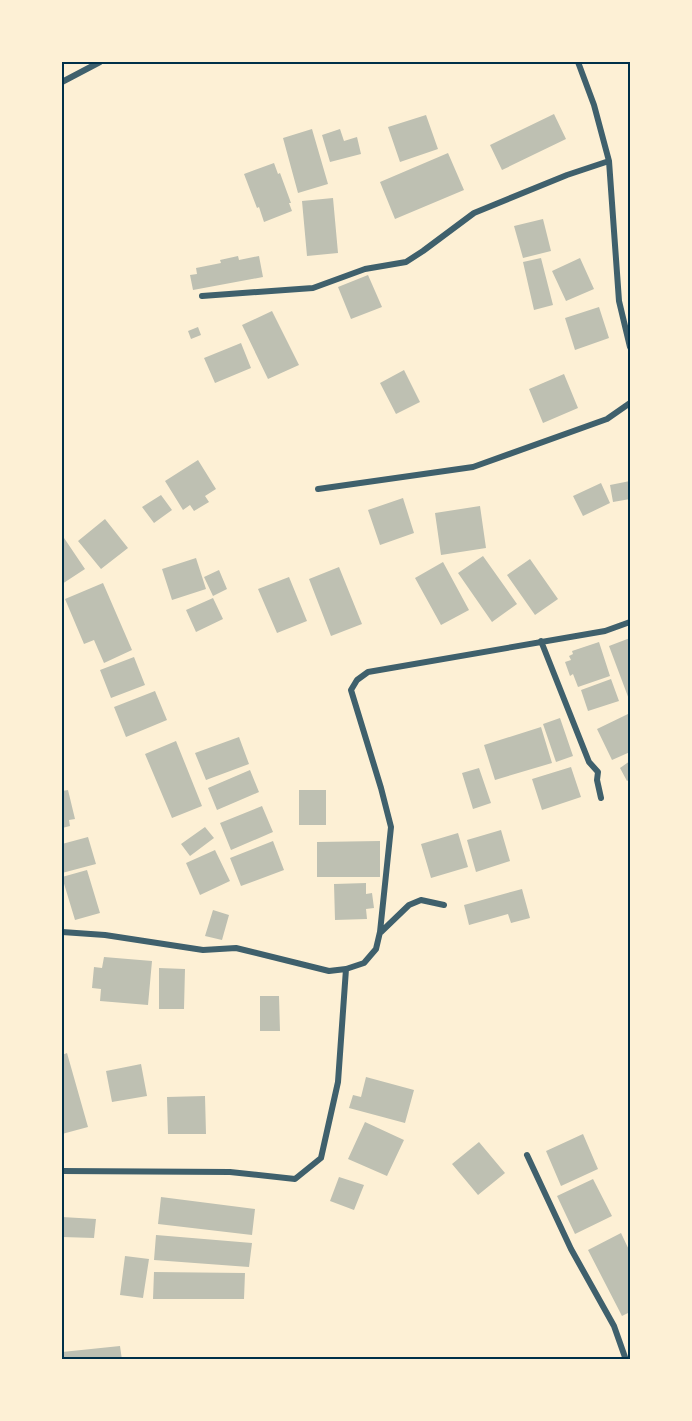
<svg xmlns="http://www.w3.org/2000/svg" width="692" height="1421" viewBox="0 0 692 1421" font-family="'Archivo Narrow',sans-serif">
  <rect width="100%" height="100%" fill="#fdf0d5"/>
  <path fill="#bec0b2" d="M554,114L566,139L502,170L490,145Z
    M426,115L438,149L400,162L388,127Z
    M312,129L328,184L298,193L283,138Z
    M340,129L344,141L357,137L361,154L330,162L322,135Z
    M448,153L464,190L395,219L380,182Z
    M274,163L278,174L280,173L291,203H289L292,211L264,222L259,207L257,208L244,174Z
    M333,198L338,253L307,256L302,201Z
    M543,219L551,251L523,258L514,226Z
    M238,256L239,260L259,256L263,277L193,290L190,275L197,274L196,268L221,263L220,260Z
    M541,258L553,305L534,310L523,262Z
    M580,258L594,289L566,301L552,271Z
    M368,275L382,307L351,319L338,287Z
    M599,307L609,338L575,350L565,318Z
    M272,311L299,365L268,379L242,325Z
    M198,327L201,335L191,339L188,331Z
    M241,343L251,368L215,383L204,358Z
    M404,370L420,402L396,414L380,383Z
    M564,374L578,408L543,423L529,389Z
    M198,460L216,489L205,496L209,502L194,511L190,505L183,510L165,481Z
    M630,481V499L613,502L610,485Z
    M601,483L610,503L583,516L573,496Z
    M161,495L172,510L154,523L142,507Z
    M403,498L414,533L380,545L368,510Z
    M480,506L486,548L441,555L435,513Z
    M105,519L128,548L101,569L78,541Z
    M62,535L85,569L62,584Z
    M483,556L517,604L492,622L458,573Z
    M196,558L206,589L172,600L162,569Z
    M530,559L558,599L535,615L507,575Z
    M443,562L469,610L441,625L415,578Z
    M339,567L362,624L331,636L309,579Z
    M219,570L227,589L213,596L204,577Z
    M289,577L307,621L277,633L258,589Z
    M103,583L132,650L104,663L94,640L84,644L65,599Z
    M213,598L223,619L196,632L186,610Z
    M630,638V702L609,646Z
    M599,642L610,676L578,687L573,674L570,676L565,662L571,660L569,656L573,654L572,651Z
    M134,657L145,685L111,698L100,670Z
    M611,679L619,701L588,711L581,690Z
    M155,691L167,720L126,737L114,707Z
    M628,714L630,717V752L612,760L597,729Z
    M560,718L573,756L556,762L543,724Z
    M541,727L552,763L495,780L484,745Z
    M239,737L249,764L206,780L195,753Z
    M176,741L202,806L172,818L145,754Z
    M630,761V779L627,781L620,768Z
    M571,767L581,797L542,810L532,779Z
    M479,768L491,803L473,809L462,773Z
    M250,770L259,792L217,810L208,788Z
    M68,790L75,819L69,820L70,826L62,828V791Z
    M299,790H326V825H299Z
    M262,806L273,832L231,850L220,823Z
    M205,827L214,838L190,856L181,844Z
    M501,830L510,861L476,872L467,840Z
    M458,833L468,867L431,878L421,844Z
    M88,837L96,864L62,873V844Z
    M273,841L284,870L241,886L230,858Z
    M380,841V877H317V842Z
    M215,850L230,881L200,895L186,863Z
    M87,870L100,913L75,920L62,877Z
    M366,883V894L372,893L374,908L366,909L367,919L335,920L334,884Z
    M522,889L530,918L511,923L508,914L469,925L464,905Z
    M213,910L229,915L222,940L205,936Z
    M104,957L152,961L148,1005L100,1001L101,989L92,988L94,967L102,968Z
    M159,968L185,969L184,1009H159Z
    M260,996H279L280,1031H260Z
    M67,1053L88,1127L62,1134V1055Z
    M141,1064L147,1096L112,1102L106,1071Z
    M366,1077L414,1090L405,1123L349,1108L353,1095L361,1097Z
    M205,1096L206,1134H168L167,1097Z
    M365,1122L404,1140L387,1176L348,1159Z
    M583,1134L598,1169L561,1186L546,1151Z
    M479,1142L505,1173L478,1195L452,1164Z
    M339,1177L364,1185L354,1210L330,1201Z
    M593,1179L612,1216L575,1234L557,1196Z
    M161,1197L255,1209L252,1235L158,1224Z
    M62,1217L96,1219L94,1238L62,1237Z
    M621,1233L630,1252V1312L622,1316L588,1250Z
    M156,1235L252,1243L249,1267L154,1260Z
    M125,1256L149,1259L143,1298L120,1295Z
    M154,1272L245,1273L244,1299H153Z
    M120,1346L122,1360H62V1352Z"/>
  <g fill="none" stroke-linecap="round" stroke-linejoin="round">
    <path stroke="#3f606c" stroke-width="6" d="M578,62L594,105L609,161L619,301L630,347
      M62,82L100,62
      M202,296L313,288L365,269L406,262L423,251L474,213L567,175L609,161
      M318,489L473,467L607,419L630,403
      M541,641L589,762L598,772L597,780L601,798
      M62,932L105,935L203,950L236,948L329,971L346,969L364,963L376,949L380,932L391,827L381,788L351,690L357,680L368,672L605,631L630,622
      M381,932L409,905L421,900L444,905
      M527,1155L571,1249L614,1326L626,1360
      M62,1171L230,1172L295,1179L321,1158L338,1082L346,969"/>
  </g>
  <rect width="692" height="1421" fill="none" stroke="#fdf0d5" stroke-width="126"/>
  <rect x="63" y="63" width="566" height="1295" fill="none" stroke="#003049" stroke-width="2"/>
</svg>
